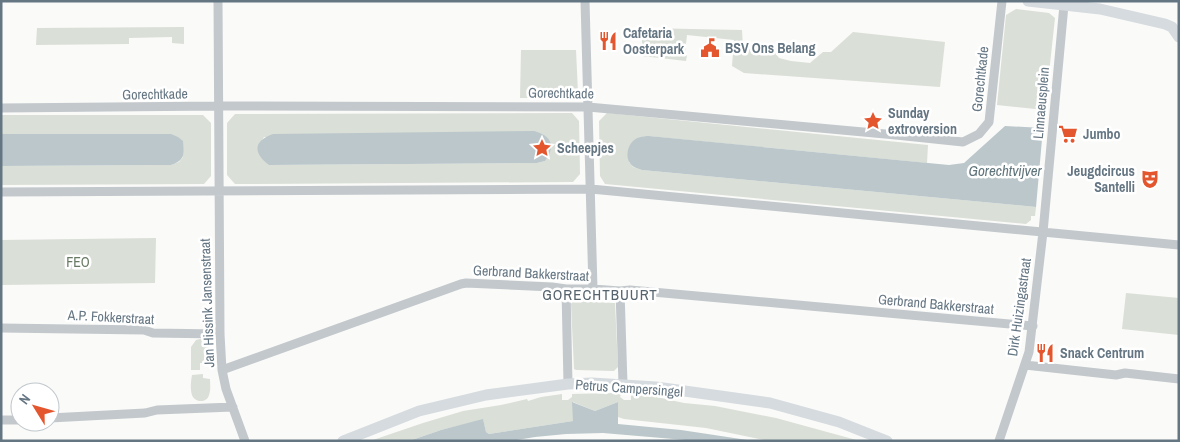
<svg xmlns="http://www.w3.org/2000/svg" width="1180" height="442" viewBox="0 0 1180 442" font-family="'Archivo Narrow',sans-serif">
  <rect width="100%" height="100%" fill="#fafaf8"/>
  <path fill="#dadfd7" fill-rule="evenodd" d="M1016,9L1049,13L1055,18L1045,110L997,105L1006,15Z
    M184,27V44L172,43V37L129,38V44L36,45L37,28Z
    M642,28L742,30L743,48L774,51L779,58L791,61L810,63L823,52H831L853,32L945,42L940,87L744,73L732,66L734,40L687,35L685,52V54L687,55L686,61L642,56Z
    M521,50H576L578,93C576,97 574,98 570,98H520Z
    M572,113L579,121L580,174L573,182L235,184L227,175V123L235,114ZM264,137L545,161L537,163L269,165L258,147Z
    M607,113L928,145L927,163L648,136L639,137L629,162L633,167L642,170L1036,207L1035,216H1031V220L1026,224L605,184L600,176L599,121Z
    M1,115H203L211,123V176L204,184L1,185V166L171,165L179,162L183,157L48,134H1Z
    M156,238L155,283L1,285V240Z
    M1126,293L1179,298V335L1122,329Z
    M573,301L615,303L618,367L614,371L576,370L574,369L571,304Z
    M200,339L205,340L209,347V363H200V370H191V347L196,340Z
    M203,374V378L210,379C210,384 211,390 209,395C207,403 195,403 192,395C190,389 191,381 192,375Z
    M615,393L621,394L620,397L624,400H631V394L652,396L684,403L715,406L776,418L860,441H769L706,428L624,419L618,417V402L595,411L573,402V421L489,434L486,432L483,420L441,430L409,441L373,440L423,423L463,411L501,405L527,399L528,401L541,397L562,394V400H568L572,397V394Z"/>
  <path fill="#bbc7cb" d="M1005,126L1043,128L1036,207L642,170C639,169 636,168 634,167C622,159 628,140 640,137C643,136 646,136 649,136L949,165L964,163Z
    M534,131C552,136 556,146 545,161L537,163L269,165C253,153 253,141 273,134Z
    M1,134H171L178,137L183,141C184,155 185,160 171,165L1,166Z
    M572,402L595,411L618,402V424L681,430L754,441H697L603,433L566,434L535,437L511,441H409L441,430L483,419L486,432L489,434L573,421Z"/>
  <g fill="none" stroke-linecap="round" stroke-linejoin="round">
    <path stroke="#c3c8cc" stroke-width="9" d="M218,1L220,334L222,370L226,389L245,441
      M585,1L593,289
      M1,108L219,106L588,107L896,135L963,142L979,134L989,122L1002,1
      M1,192L591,189L1179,245
      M566,289L568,384
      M620,291L623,384
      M1,328L144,330L153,333L220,334
      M1025,365L1116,375L1125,373L1179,379
      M222,370L461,284L466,283L552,287L566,289H593L620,291L630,290L1033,326
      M50,418L145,413L157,410L233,407
      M1,420H20
      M999,441L1029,352L1043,232L1064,5"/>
    <path stroke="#d6dbdf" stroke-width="11" d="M1028,1L1100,9L1165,24L1172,27L1179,37
      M343,441L419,411L486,395L568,384L592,383L656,387L770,403L839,422L887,441"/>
  </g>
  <defs>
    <g id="restaurant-bare" transform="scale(1.5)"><path d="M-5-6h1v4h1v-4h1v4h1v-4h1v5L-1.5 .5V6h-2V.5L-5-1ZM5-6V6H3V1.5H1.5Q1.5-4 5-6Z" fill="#e4572e" stroke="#fff" stroke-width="2.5" paint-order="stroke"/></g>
    <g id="civic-bare" transform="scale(1.5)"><path d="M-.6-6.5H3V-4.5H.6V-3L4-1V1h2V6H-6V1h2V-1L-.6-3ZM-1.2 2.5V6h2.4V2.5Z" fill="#e4572e" stroke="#fff" stroke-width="2.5" paint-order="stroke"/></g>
    <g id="sight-bare" transform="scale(1.5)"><path d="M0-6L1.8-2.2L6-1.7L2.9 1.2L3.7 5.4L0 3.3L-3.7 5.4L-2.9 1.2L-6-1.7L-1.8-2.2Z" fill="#e4572e" stroke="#fff" stroke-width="2.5" paint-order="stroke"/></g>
    <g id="supermarket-bare" transform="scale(1.5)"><path d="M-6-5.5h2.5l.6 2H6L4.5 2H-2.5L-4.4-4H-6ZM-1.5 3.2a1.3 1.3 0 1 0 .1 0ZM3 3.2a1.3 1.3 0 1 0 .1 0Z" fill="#e4572e" stroke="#fff" stroke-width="2.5" paint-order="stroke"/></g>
    <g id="theatre-bare" transform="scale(1.5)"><path d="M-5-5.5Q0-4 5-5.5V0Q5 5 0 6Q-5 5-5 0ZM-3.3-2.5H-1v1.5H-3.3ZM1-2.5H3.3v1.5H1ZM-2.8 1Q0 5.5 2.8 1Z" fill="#e4572e" stroke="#fff" stroke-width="2.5" paint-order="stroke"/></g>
  </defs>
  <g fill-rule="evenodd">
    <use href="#restaurant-bare" x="608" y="41"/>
    <use href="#civic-bare" x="710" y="48"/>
    <use href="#sight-bare" x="873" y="121"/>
    <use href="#supermarket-bare" x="1068" y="134"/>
    <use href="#sight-bare" x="542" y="148"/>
    <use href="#theatre-bare" x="1150" y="179"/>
    <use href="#restaurant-bare" x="1045" y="353"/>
  </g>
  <g text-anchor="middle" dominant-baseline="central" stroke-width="5" stroke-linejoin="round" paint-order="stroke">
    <g font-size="14" font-weight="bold" fill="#657683" stroke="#fff" text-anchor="start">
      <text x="623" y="33">Cafetaria<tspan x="623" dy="16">Oosterpark</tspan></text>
      <text x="725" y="48">BSV Ons Belang</text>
      <text x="888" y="113">Sunday<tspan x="888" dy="16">extroversion</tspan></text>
      <text x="1083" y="134">Jumbo</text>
      <text x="557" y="148">Scheepjes</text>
      <text x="1135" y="171" text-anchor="end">Jeugdcircus<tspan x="1135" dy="16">Santelli</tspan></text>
      <text x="1060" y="353">Snack Centrum</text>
    </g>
    <g font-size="14" fill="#657683" stroke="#fff">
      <text transform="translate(980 79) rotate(-84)">Gorechtkade</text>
      <text transform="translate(561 93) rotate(1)">Gorechtkade</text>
      <text transform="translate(155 94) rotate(-1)">Gorechtkade</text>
      <text transform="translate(1041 103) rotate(-85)">Linnaeusplein</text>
      <text transform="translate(531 273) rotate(3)">Gerbrand Bakkerstraat</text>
      <text transform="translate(207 303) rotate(-92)">Jan Hissink Jansenstraat</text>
      <text transform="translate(936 304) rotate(5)">Gerbrand Bakkerstraat</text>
      <text transform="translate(1019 307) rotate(-82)">Dirk Huizingastraat</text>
      <text transform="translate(111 317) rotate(3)">A.P. Fokkerstraat</text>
      <text transform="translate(629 388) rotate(4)">Petrus Campersingel</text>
    </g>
    <g font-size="14" fill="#687a64" stroke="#fff">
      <text x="78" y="262">FEO</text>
    </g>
    <g font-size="15" font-style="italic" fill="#60757c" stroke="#fff">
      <text x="1005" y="170">Gorechtvijver</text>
    </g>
    <g font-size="15" letter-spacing="1" fill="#57646e" stroke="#fff">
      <text x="600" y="294">GORECHTBUURT</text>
    </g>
  </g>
  <rect width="1180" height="442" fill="none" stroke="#657683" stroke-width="5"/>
  <g transform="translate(35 407) rotate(307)"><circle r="24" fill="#ffffff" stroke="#c1c8cd"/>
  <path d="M0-4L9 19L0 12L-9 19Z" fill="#e4572e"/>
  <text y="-8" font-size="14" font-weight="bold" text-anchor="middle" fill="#657683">N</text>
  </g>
</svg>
